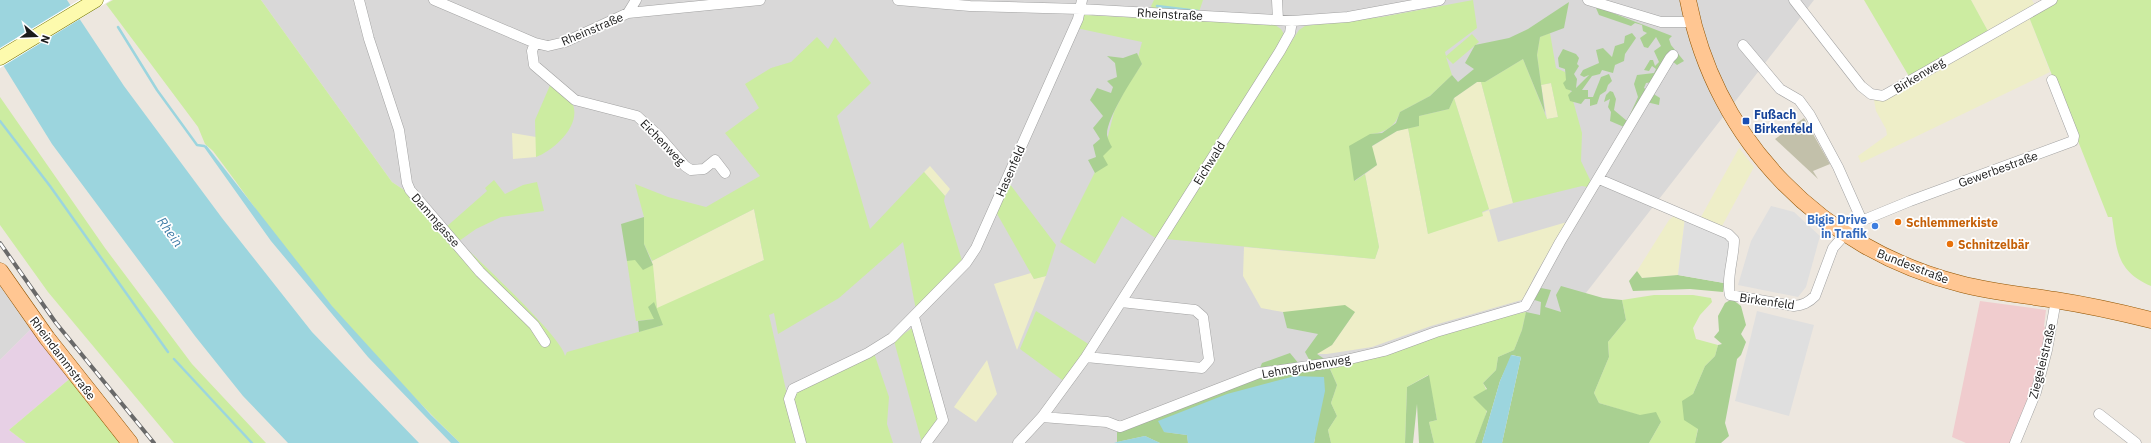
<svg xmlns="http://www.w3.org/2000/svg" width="2151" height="443" viewBox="0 0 2151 443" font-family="'IBM Plex Sans',sans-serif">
  <rect width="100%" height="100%" fill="#ede7df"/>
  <path fill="#d9d8d8" d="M261,0H1814L1561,325L1192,443H674L545,342L407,192L392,182Z
    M0,278L34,326L0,360Z"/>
  <path fill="#f0ccce" d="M1980,301L2046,310L2044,326L2047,331L2032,392L2011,443H1966L1952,437Z"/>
  <path fill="#e7d0e5" d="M34,326L73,376L9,430L26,443H0V360Z"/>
  <path fill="#c2c0aa" d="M1804,118L1830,164L1813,171L1818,179L1775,139Z"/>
  <path fill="#eeeec8" d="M1971,0H2032L2036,7L1989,33Z
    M2029,17L2050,72L1861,163L1858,156L1887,135L1886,129L1876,111L1874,100L1882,99Z
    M1477,82H1481L1513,203L1489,210L1498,242L1567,222L1534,277L1525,299L1431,326L1372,347L1327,354H1317L1332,345L1355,312H1283L1261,308L1243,276L1244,247L1375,259L1379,247L1365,174L1377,165L1371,147L1397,131L1408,128L1428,234L1489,210L1454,98Z
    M1551,83L1558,117L1547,119L1541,85Z
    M512,133L536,137V157L513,159Z
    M1739,148L1754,167L1722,226L1701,217Z
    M930,166L950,189L945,196L924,172Z
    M754,209L764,260L657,309L652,261Z
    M1675,215L1685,218L1678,275L1642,278L1637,271L1669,220Z
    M1031,273L1034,279L1046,276L1017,350L994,284Z
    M987,360L997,394L976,422L954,407Z"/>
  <path fill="#cceca1" d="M113,0H261L392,182L407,192L445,228L487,191L485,188L494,180L505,194L523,185L537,182L544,211L501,217L476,229L459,241C478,260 562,337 565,356L567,352L663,325L654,319L636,321L627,261L635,259L643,269L653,265L657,308L764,260L754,209L652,261L644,244V217L635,184L668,197L706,207L760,176L725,133L759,108L745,84L771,68L791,62L817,37L828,49L835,37L871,83L837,116L870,229L924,172L945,196L944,201L963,264L916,310L903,242L839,298L778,334L774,313L769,315L798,443H460C395,380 332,311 278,239C256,210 235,180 213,151L205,144L198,127L106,4Z
    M1154,0H1203L1199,12L1153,9L1151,6Z
    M1473,0L1477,28L1445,52L1446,56L1472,34L1479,42L1453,64L1446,57L1452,75L1430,96L1400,112C1395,127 1385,133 1370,134L1355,181L1365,174L1379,247L1375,259L1166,239L1207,171L1299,30L1305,26L1382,17Z
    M1864,0H1971L1989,33L1910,78Z
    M2055,0H2151V286C2116,271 2117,250 2112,217H2108L2029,17Z
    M1084,15L1275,25L1281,29L1284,34L1283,40L1157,239L1122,216L1095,264L1060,242L1103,156L1114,112L1126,88L1142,64L1138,57L1142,42L1076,28Z
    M1550,33L1556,68L1565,72L1582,133L1581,161L1592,184L1587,187L1582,186L1513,203L1481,82H1485L1523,59L1547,119L1558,117L1551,83L1541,85L1537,55L1540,37Z
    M551,83C558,89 569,96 573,105C581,126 553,151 536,157L535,120Z
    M0,97L105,248L192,364L266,443H174L48,292L0,225Z
    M1454,98L1489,209L1482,212L1483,216L1428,234L1408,128L1419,126V116L1449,109Z
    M1009,183L1056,245L1046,276L1034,279L996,212Z
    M1654,295H1693L1711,298L1712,302L1700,315L1693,328L1696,339L1718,345L1715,356L1705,366L1693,394L1698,428L1695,443H1649L1661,422L1599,403L1594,393L1609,357L1608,342L1626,320L1622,300Z
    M1036,311L1090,345L1065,382L1020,349Z
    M1526,312L1522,330L1514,350L1498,357L1496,370L1483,383C1495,402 1482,424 1475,443H1434L1429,422L1437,420L1428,375L1407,387L1405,443H1331L1328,430L1337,416L1331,403L1337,385L1329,366L1482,321Z
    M912,328L938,415L936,425L922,443L894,341Z
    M874,353L889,397L887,424L893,443H802L792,399L794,393Z
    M73,376L127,443H26L9,430Z"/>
  <path fill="#a9d091" d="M1569,2L1564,28L1540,37L1537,55L1545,113L1523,59L1485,82H1477L1454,98L1449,109L1419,116V126L1397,131L1372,146L1377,165L1354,181L1349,146L1370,134L1382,133L1396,123L1400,112L1430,96L1452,75L1458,82L1474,69L1465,63L1475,45L1509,38L1528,29Z
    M1596,8L1605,10L1672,36L1669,39L1671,45L1684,61L1677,65L1667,57L1654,82L1646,83L1644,88L1660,98L1659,105L1642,101L1624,127L1610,121L1611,112L1608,107L1610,99L1604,102L1606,95L1610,91L1613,92L1616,99L1614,110L1627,121L1638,97L1634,84L1637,75L1654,73L1656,69L1652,66L1649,71L1644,70L1650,60H1653L1655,66L1659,62L1654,51L1661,46L1656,37L1648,48L1644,47L1640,38L1647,33L1643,31L1642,25L1635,23L1631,26L1599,15Z
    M1632,33L1636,38L1625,54L1624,61L1615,65L1613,73L1602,70L1600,74L1592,76L1582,90H1588V97H1593L1601,77L1609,74L1612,81L1608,85L1606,91L1600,95L1597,104L1590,106V99H1585L1581,104L1570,101L1568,95L1572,91L1566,89L1563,83L1566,80L1565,69L1559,67L1558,58L1563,49L1576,54L1579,58L1577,64L1579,66L1574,74L1577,79L1576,88L1589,75L1584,77L1580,75L1583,70L1599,63L1596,50L1603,48L1612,57L1615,46L1624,43L1625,36Z
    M1137,53L1142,64C1133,78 1106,119 1107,135C1108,139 1110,144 1112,147L1103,156L1108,165L1095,173L1088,160L1096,157L1093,145L1100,139L1093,128L1103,116L1090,100L1097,88L1111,93L1113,87L1107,81L1117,77L1115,63L1107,56L1123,58Z
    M644,217V244L653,265L643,270L635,260L627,261L621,224Z
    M1637,271L1642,278L1678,275L1724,283L1723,292L1690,289L1633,291L1629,281Z
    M1561,286L1603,298L1622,300L1626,320L1608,342L1609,357L1594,393L1599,403L1640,415L1656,412L1661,422L1649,443H1502L1521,357L1512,355L1500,381L1482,443H1475L1487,411L1473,397L1487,389L1483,383L1496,370L1498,357L1514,350L1522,330L1526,312L1540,315L1541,302L1528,298L1536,287L1551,290L1545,307L1561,312L1556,295Z
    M1732,299L1741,306L1746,325L1741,334L1746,342L1741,355L1737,359L1725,423L1729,436L1721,443H1695L1698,429L1684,420L1682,401L1693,394L1705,366L1715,356L1718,345L1722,344L1714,337L1719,331L1718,316L1725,303Z
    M654,302L663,325L639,332L638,321L654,319L648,307Z
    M1345,305L1355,312L1332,345L1317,354L1326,360L1337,385L1331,403L1337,416L1328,430L1331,443H1314L1315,438L1164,432L1187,435L1188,443H1160L1145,436L1117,442V431L1255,380L1262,363L1290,353L1304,370L1312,365L1305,352L1318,334L1287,328L1283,312Z
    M1429,375L1437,420L1429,422L1434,443H1419L1417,404L1413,443H1405L1407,387Z"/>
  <path fill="#dfdfdf" d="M1771,206L1794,212L1820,236L1806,287L1798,297L1738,285L1751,241Z
    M1685,218L1724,235L1731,243L1724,283L1678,275Z
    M1757,311L1814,325L1789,416L1735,401Z"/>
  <path fill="#9cd5de" d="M0,0H67L124,86L222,218L312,332L419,443H288L243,396L195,336L52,144L0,60Z
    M206,145L332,306L431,415L460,443H451L368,357L271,241L204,147Z
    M1511,355L1521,357L1502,443H1482L1500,381Z
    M1295,376L1324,377L1325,391L1314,443H1188L1187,435L1164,432L1158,421L1227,394Z
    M1145,436L1160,443H1114L1117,442Z"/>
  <path fill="#fff" d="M79,0H111L0,68V48Z"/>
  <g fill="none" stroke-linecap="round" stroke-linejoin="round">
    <path stroke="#9cd5de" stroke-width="2.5" d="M1157,6L1198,11
      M118,27L157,90L197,145L204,146
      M0,121L50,186L168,352
      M174,359L252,443"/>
    <g stroke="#a2a2a2" stroke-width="11">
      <path id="street" d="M359,0L369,39L399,130L407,183L410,190L480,272L534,325L545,342
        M434,0L535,43L548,46L565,42L628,13L760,0
        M898,0L970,6L1080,9L1292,21L1348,17L1440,0
        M1277,0L1278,20
        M1588,0L1661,22H1693
        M1794,0L1861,86L1871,94L1883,96L2052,0
        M628,13L636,0
        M535,43L532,51L534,65L575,100L637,116L659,136L685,166L691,170L704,169L715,160L725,173
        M1743,45L1780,89L1799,100L1810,115L1838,167L1862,221
        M1599,179L1728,234L1734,240C1734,258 1726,278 1730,295L1794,306C1803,305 1808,303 1815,296L1833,248L1854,224L1910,201L2073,141L2074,136L2052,80
        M914,317L943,420L926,443
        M1086,357L1202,368L1209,360L1203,317L1195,310L1121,302
        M2099,414L2136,443
        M1042,417L1107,422L1120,427L1259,373L1337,362L1384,351L1436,332L1525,306L1560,242L1670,58L1673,55
        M801,443L789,399L793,389L868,353L892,338L966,263L976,248L1078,19L1082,0
        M1018,443L1042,417L1086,357L1280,51L1290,33L1292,21
        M2015,443L2036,392L2047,350L2056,300"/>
    </g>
    <g stroke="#717300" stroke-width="15">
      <path id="secondary" d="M0,58L96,0"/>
    </g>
    <g stroke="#915400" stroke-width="17">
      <path id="primary" d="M1688,0C1716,142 1822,249 1961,284C1992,292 2024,295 2055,300C2087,305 2119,312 2151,320
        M0,271L47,338L130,443"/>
    </g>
    <use href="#street" stroke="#fff" stroke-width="10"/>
    <use href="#secondary" stroke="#fdfaad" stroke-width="14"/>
    <use href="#primary" stroke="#ffc692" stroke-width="16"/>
    <g stroke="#696969" stroke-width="4">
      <path id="rail" d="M0,243L56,323L154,443"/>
    </g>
    <use href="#rail" stroke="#fff" stroke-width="2.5" stroke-dasharray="8" stroke-linecap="butt"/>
  </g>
  <rect fill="#1a4fb4" stroke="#fff" stroke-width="1.5" x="1742" y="117" width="8" height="8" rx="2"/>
  <g fill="#e8710a" stroke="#fff" stroke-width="1.5">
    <circle cx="1898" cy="222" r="4"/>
    <circle cx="1950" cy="244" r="4"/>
  </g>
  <circle fill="#3f7fe0" stroke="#fff" stroke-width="1.5" cx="1875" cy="226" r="4"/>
  <g text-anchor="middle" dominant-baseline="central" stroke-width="3.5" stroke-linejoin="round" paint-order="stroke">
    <g font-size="12" fill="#1b1b1b" stroke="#fff">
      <text transform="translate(1170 14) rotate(3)">Rheinstraße</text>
      <text transform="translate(592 29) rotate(-23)">Rheinstraße</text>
      <text transform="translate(1919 75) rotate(-31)">Birkenweg</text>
      <text transform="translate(663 142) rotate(46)">Eichenweg</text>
      <text transform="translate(1209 163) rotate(-58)">Eichwald</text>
      <text transform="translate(1998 169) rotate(-20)">Gewerbestraße</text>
      <text transform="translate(1010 171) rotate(-66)">Hasenfeld</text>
      <text transform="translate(436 220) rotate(49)">Dammgasse</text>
      <text transform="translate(1913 266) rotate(21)">Bundesstraße</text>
      <text transform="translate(1767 301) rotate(8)">Birkenfeld</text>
      <text transform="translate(63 358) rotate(53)">Rheindammstraße</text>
      <text transform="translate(2042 361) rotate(-76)">Ziegeleistraße</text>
      <text transform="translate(1306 366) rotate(-10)">Lehmgrubenweg</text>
    </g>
    <g font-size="12" font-weight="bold" fill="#164399" stroke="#fff" text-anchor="start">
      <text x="1754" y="114">Fußach<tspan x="1754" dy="14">Birkenfeld</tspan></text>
    </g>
    <g font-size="12" font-weight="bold" fill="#366cbe" stroke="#fff" text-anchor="end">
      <text x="1867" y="219">Bigis Drive<tspan x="1867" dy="14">in Trafik</tspan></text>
    </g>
    <g font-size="12" font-weight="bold" fill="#c56008" stroke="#fff" text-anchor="start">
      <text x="1906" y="222">Schlemmerkiste</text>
      <text x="1958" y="244">Schnitzelbär</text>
    </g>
    <g font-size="13" font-style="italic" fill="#407ca7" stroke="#fff">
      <text transform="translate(170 232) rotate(54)">Rhein</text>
    </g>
  </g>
  <g transform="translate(36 36) rotate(109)" stroke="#ffffff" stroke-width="3" paint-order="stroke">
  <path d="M0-3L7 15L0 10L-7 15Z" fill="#1b1b1b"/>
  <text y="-6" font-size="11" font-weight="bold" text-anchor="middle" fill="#1b1b1b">N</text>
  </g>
</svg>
